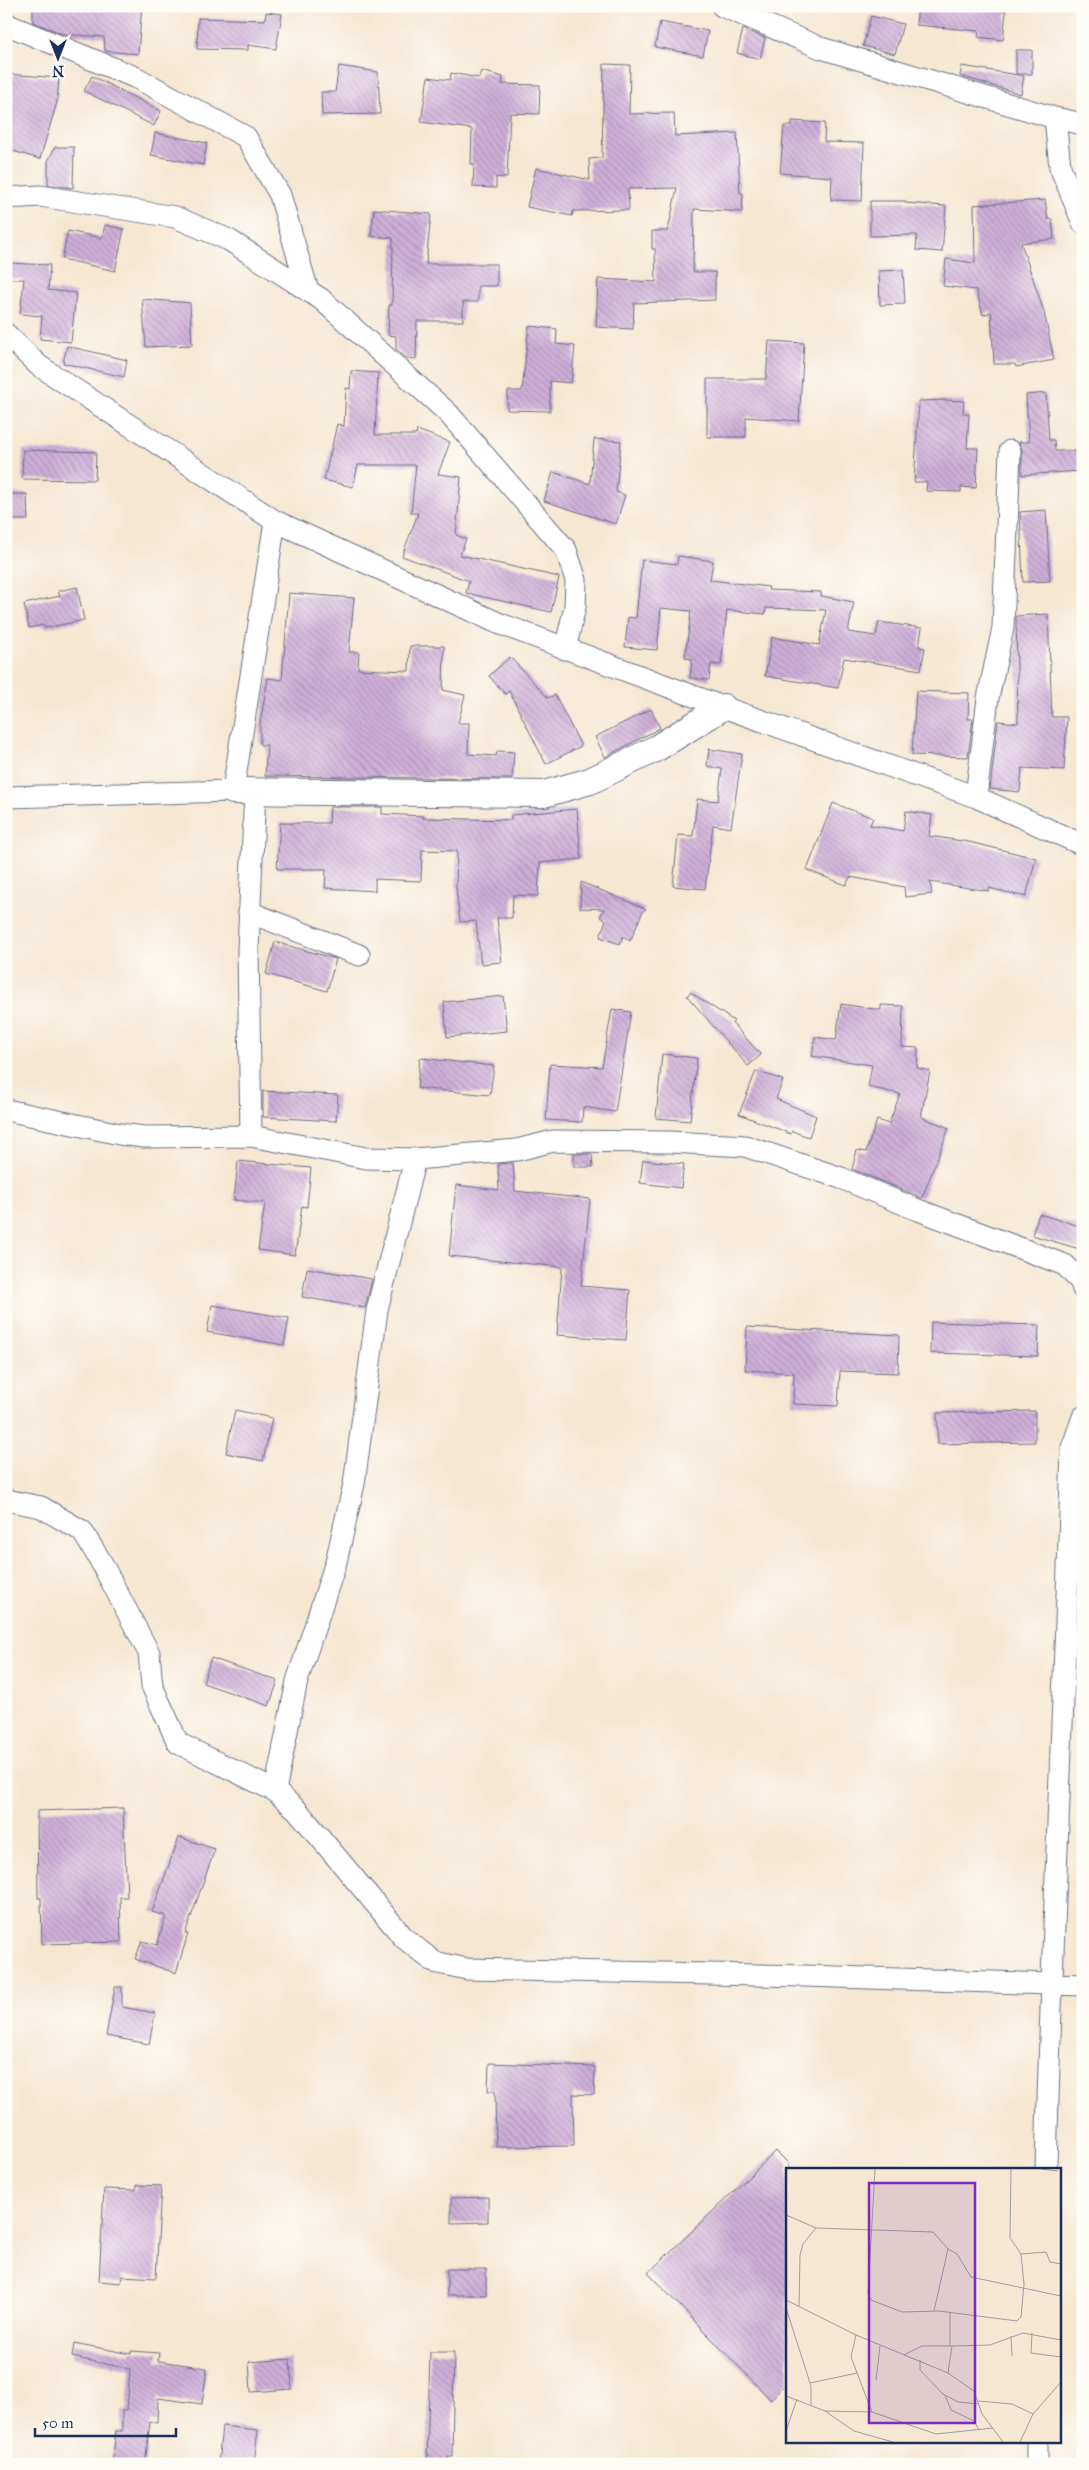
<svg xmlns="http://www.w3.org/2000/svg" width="1089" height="2470" viewBox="0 0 1089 2470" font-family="'IM FELL Great Primer',serif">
  <defs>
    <pattern id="building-back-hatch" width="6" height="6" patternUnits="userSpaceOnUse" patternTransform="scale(1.25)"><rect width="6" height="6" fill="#d0afd9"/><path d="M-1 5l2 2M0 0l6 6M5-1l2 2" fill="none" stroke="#a88fb3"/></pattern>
  </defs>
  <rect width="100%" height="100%" fill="#fdfcf7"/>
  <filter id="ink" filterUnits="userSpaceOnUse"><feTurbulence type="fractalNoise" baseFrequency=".02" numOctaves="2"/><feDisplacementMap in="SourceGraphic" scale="10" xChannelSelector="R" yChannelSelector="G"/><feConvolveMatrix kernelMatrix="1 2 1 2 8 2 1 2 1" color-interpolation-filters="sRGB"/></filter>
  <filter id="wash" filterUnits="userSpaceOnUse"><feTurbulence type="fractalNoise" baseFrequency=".0096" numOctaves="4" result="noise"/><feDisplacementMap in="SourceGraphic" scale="20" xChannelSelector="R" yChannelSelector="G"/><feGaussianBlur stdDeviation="1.12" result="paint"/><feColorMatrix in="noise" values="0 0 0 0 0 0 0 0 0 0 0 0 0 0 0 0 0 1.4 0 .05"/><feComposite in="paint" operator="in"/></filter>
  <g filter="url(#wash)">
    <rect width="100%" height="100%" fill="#f5e7d1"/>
    <g id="blocks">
      <path fill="url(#building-back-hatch)" d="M33,6H142L138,54L105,51L104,37L63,34L33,22Z
        M918,6H1002V11H1006L1003,40L978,37L979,31L916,25Z
        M266,12L282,14L276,49L248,45V50L197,49L198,18L265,20Z
        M871,16L903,24L895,54L863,46Z
        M660,22L708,31L703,56L655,47Z
        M743,29L765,38L760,59L737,53Z
        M1016,50H1032V74H1016Z
        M604,64L630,65L629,114L674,113L675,136L737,133L740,193H743L742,212L694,209L693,272H715V300L634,303L633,329L596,327L598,279L656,282L655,249H652V231H668L677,188L628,189L629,210L573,211L572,216L527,207L536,168L590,180L589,159L602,158Z
        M339,66L378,72L380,114L322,115L321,92H335Z
        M962,66L1024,76L1021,94L960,76Z
        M481,71L503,77L502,84L540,85L539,114L510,113L507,178L496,177V188L473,187L474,164H471L472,129L421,122L428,77L450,80L451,73L479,78Z
        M8,74L59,78L57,102L40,159L6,149V129L14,104H6Z
        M92,76L161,111L154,126L84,91Z
        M792,121L825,123L824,142L864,143L862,201L831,200L832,177L780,173L784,126H792Z
        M155,133L207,143L203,165L151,155Z
        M55,147H74L73,188L48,185V161Z
        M1045,200L1048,219H1052L1054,239L1021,243L1044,312L1054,360L1016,367L1015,364H994L991,312L983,315L976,290L943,286L946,259L975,263L974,205Z
        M870,201H905V203L946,206L942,252L916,250L917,235L870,236Z
        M374,209L431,214L426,264H497V286H478V302H463V321H417L416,359L406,358L396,349V336L388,335L389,305H392L393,238L371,236Z
        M105,225L124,229L115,271L62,259L68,231L102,238Z
        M8,263L50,265L48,290L76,293L71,342L40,339L42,316L20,314L24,279H7Z
        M903,270L905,304L880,305L879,271Z
        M142,299L190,303L192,345L146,347Z
        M529,326L557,329L556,344L575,346L571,383L550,381V411L507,410L508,391H522Z
        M769,341L804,343L799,421L746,417V437H707V379H766Z
        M67,346L127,360L124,377L63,363Z
        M351,371L378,373L375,435H416L417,430L450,442L438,474L461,477L456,535L466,539L460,555L559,577L551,612L466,593L469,581L402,556L418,513H411L416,465H358L353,487L324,480L337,424L344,426L346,388L350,389Z
        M1046,393L1049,440H1054L1055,451H1080V471L1022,475V451L1019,442H1029L1026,395Z
        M945,400L964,401L963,413L969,414L967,448H978L976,488L961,487V492L926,491L927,482H914L919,401Z
        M594,439L621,441L616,492L625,495L616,524L544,501L553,472L590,484Z
        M23,450L96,452L95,480L22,479Z
        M6,494H27L28,520H6Z
        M1046,510L1050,581L1023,582L1020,512Z
        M678,556L713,561L710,580L769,587L768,590L821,592V596L854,602L848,632L876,636L879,622L922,628L919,647L925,648L921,670L844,658L838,688L765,676L772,637L819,645L826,610L766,608L765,614L727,610L721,665L711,664L709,680L690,678L692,659L685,658L691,611L661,608L657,650L625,647L628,617L636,618L642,560L677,564Z
        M77,587L84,620L45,628L44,625L29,628L24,604L60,596L58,591Z
        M289,593L354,598L349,652H359L358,669L409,671L410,646H444L443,690L465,695L458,723H469L468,754L496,756L497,751L514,752L512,779L265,776L267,745H260V724L268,678L282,680Z
        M1048,614L1052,717H1067L1064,770L1022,768L1020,792L990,789L998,721L1018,723L1016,616Z
        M510,657L548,698L555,695L581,746L546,764L509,691L505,694L489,676Z
        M916,691L969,693L968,719H973L968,757L912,755Z
        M651,709L660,728L605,757L595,737Z
        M709,749L742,754L731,828L713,825L705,889L673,886L678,835L693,836L697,799L718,801L722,769L707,766Z
        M833,803L873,818L870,825L903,831L906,811L932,815L929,836L969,842L1036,858L1026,897L989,888V891L930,882L932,894L905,897L904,887L850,877L846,885L807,870Z
        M330,807H382V814L423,816V818L511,820V815L577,809L581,859L540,863L538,896L513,895L512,918H497L502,962L481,964L476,921L460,922L456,888L457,851L422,850L421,881L375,879V891L325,888L326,869H277L280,823H329Z
        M581,882L646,909L643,911L630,941L623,936L620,944L600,937L606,920L600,917L604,909L580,908Z
        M275,942L336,959L327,991L266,974Z
        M690,992L734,1021L732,1023L761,1055L748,1066L687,996Z
        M503,996L507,1031L447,1037L444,1002Z
        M841,1004L881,1010V1005L903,1006L902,1047L918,1048L917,1068L930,1071L921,1117L949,1128L922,1198L852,1169L857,1150L866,1152L877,1120L889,1124L900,1094L868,1087L872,1065L812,1056L815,1037L836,1040Z
        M612,1009L631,1012L615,1112L583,1107L582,1122L546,1120L550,1064L602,1067Z
        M662,1054L697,1058L690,1121L656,1118Z
        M420,1058L494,1066L490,1095L417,1088Z
        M756,1071L783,1080L776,1099L816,1116L809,1137L792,1131L791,1134L739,1114Z
        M263,1091L338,1095L336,1121L263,1117Z
        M574,1154H592L593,1167H574Z
        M643,1160L684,1164L681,1188L640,1183Z
        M238,1161L311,1168L307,1207L302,1206L295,1255L258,1250L265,1203L234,1200Z
        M513,1163L515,1191L590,1199L581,1286L630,1290L626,1340L557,1335L562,1267L449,1256L456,1185L499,1190L498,1164Z
        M1039,1214L1083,1227V1250L1032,1235Z
        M307,1268L372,1279L365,1308L302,1297Z
        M212,1305L289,1318L284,1345L207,1332Z
        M931,1322L1039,1325L1038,1356L930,1353Z
        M747,1327L899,1335L898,1373L840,1371L838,1406L793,1404L794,1373L745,1370Z
        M235,1410L272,1418L263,1461L226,1453Z
        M1035,1411V1442L938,1444L937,1413Z
        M211,1658L278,1681L269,1706L203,1683Z
        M123,1808L127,1897H120L121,1942L42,1944L41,1898H38L37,1811Z
        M179,1837L215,1849L185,1934H188L176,1973L135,1959L142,1941L157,1945L166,1916L152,1912Z
        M115,1987H122V2007L155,2013L149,2044L106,2036Z
        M489,2063L595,2067L594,2095L573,2094L574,2146L496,2147L495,2091H488Z
        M776,2151L788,2163V2383L771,2400L648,2273Z
        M136,2185L161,2186L156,2278L122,2276L121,2283L99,2281L104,2189L136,2190Z
        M488,2197V2222L451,2223V2198Z
        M447,2269H486V2295H447Z
        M74,2343L131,2354V2351L159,2353L158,2361L207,2368L202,2404L158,2398L157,2422H150L145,2464H112L116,2431H122V2410H127L130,2369L72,2357Z
        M430,2352H454L452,2457H448V2464H427Z
        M290,2359L292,2389L251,2392L249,2362Z
        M222,2426L258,2430L254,2464H218Z"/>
    </g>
  </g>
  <g filter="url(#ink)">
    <use href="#blocks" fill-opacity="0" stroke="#676f86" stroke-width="1"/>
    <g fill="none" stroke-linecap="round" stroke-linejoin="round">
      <g stroke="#676f86" stroke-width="23">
        <path id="minor" d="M722,6L821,48L1055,118L1083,124
          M6,23L13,27L137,78L246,137L280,195L308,291
          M1055,118L1060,167L1083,223
          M6,198L40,196L175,217L229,240L321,299L448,413L566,550L576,580L575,607L565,649
          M6,334L38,365L275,521L498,623L723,707L976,797L1083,845
          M6,797L233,791L275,521
          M976,797L988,698L1003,628L1010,451
          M249,912L359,955
          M6,1110L120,1134L144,1137L251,1136L366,1158L415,1159L517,1150L553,1141L670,1142L745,1146L841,1178L913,1208L1065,1265L1081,1282L1083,1289
          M251,1136L248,950L255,791
          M6,1500L41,1507L82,1531L100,1560L149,1653L152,1686L178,1743L275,1791L297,1810L404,1938L434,1962L467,1969L805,1976L1083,1985
          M275,1791L297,1681L336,1562L354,1484L377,1310L415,1159
          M1046,2169C1052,1928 1065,1688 1072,1448L1083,1417
          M1037,2464V2441"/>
      </g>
      <g stroke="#676f86" stroke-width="28">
        <path id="tertiary" d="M233,791L544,794L590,781L657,748L723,707"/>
      </g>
      <use href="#minor" stroke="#fff" stroke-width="21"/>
      <use href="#tertiary" stroke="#fff" stroke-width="26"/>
    </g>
  </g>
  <g transform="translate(786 2168)">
    <rect width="275" height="275" fill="#f5e7d1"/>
    <path fill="none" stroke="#9e9da3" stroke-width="1" d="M89,1L82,125L85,132L116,144L153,143L231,153L235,149L238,116L235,86L224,70L225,1M255,1L272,3M0,47L30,60L147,64L162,81L171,86L185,109L275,128M235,86L260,84L264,94L275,96M0,132L70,167L162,205L188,223L196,246L217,274M13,138L14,87L17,76L30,60M0,140L25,218V237M148,143L162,81M246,165L245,185L275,189M70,167L65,189L86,244M225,168L226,188M164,178V145M118,187L136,178H166M134,192V202L157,226L172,234L193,236M162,205L166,178L204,177L237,165L275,172M90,212L94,178M24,215L71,205M159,227L165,242L188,253L193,262M0,228L39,243L86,244L150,266L207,260M192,233L226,236L247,246M39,243L68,263L107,274M0,263L11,231M234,274L247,246L275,214"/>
    <path fill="#7b2cbf" fill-opacity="0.15" stroke="#7b2cbf" stroke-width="2.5" d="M83,15H189V255H83Z"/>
    <rect width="275" height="275" fill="none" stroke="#1b2f5e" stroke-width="2.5"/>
  </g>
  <rect width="1089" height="2470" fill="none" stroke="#fdfcf7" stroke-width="25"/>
  <g transform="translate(58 58) rotate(180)" stroke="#fdfcf7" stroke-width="4" paint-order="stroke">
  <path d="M0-4L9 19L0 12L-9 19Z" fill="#1b2f5e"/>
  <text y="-8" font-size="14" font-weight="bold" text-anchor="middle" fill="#1b2f5e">N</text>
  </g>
  <path d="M35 2428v8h141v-8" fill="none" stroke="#1b2f5e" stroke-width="2.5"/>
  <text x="42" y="2428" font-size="15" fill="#1b2f5e" stroke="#fdfcf7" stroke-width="4" paint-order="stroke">50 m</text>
</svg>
